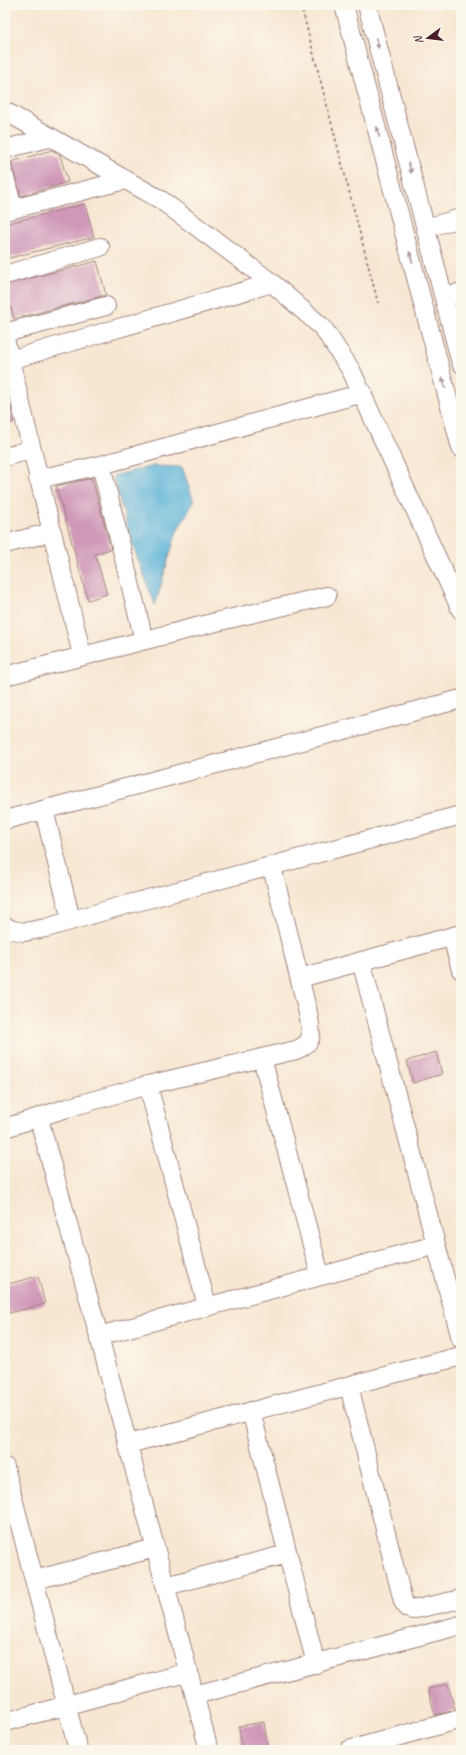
<svg xmlns="http://www.w3.org/2000/svg" width="466" height="1755" viewBox="0 0 466 1755" font-family="Caveat,sans-serif">
  <rect width="100%" height="100%" fill="#fbf7ec"/>
  <filter id="ink" filterUnits="userSpaceOnUse"><feTurbulence type="fractalNoise" baseFrequency=".025" numOctaves="2"/><feDisplacementMap in="SourceGraphic" scale="8" xChannelSelector="R" yChannelSelector="G"/><feConvolveMatrix kernelMatrix="1 2 1 2 8 2 1 2 1" color-interpolation-filters="sRGB"/></filter>
  <filter id="wash" filterUnits="userSpaceOnUse"><feTurbulence type="fractalNoise" baseFrequency=".012" numOctaves="4" result="noise"/><feDisplacementMap in="SourceGraphic" scale="16" xChannelSelector="R" yChannelSelector="G"/><feGaussianBlur stdDeviation="0.9" result="paint"/><feColorMatrix in="noise" values="0 0 0 0 0 0 0 0 0 0 0 0 0 0 0 0 0 1.4 0 .05"/><feComposite in="paint" operator="in"/></filter>
  <g filter="url(#wash)">
    <rect width="100%" height="100%" fill="#f7e7d2"/>
    <path fill="#5bb2d8" stroke="#526882" d="M153,466L182,467L194,502L177,531L155,605L132,543L113,476Z"/>
    <g id="blocks">
      <path fill="#cf98b8" d="M52,150L60,155L68,182L21,196L11,162Z
        M85,204L94,237L5,259V224Z
        M97,261L106,295L14,319L5,285Z
        M5,391H7L14,422L5,425Z
        M92,478L111,549L95,554L107,594L88,600L56,486Z
        M436,1052L442,1074L413,1083L407,1061Z
        M38,1276L45,1304L5,1314V1285Z
        M448,1684L455,1710L435,1715L428,1689Z
        M264,1722L268,1750H242L239,1726Z"/>
    </g>
  </g>
  <g filter="url(#ink)">
    <use href="#blocks" fill-opacity="0" stroke="#a0837e" stroke-width="1"/>
    <g fill="none" stroke-linecap="round" stroke-linejoin="round">
      <g stroke="#a0837e" stroke-width="20">
        <path id="minor" d="M344,5L461,448
          M367,5L461,363
          M5,111L161,200L272,283L323,328L351,370L461,610
          M5,149L49,138
          M5,178L13,209
          M5,211L125,180
          M426,228L461,218
          M5,275L100,247
          M444,298L461,292
          M5,333L106,306
          M5,339L82,655
          M10,360L272,283
          M5,457L32,449
          M101,465L144,640
          M38,479L101,465L363,393
          M5,544L52,532
          M5,676L220,621L327,596
          M44,810L71,920
          M5,820L461,699
          M5,926L12,930L24,932L46,928L118,907L461,815
          M452,937L461,970
          M361,961L461,1339
          M300,978L461,934
          M262,1058L320,1275
          M148,1085L207,1306
          M39,1119L99,1336L209,1750
          M5,1128L67,1108L148,1085L296,1050C316,1042 311,1032 308,1013L272,867
          M99,1336L436,1245
          M349,1386L403,1601L407,1608L412,1610L461,1599
          M251,1411L316,1664
          M128,1444L461,1356
          M5,1467L78,1750
          M35,1580L155,1548
          M166,1586L287,1554
          M195,1695L461,1625
          M5,1722L189,1672
          M349,1750L461,1719"/>
      </g>
      <path stroke="#a0837e" stroke-width="2" stroke-dasharray="3 3" stroke-linecap="butt" d="M301,5L378,303"/>
      <use href="#minor" stroke="#fff" stroke-width="18"/>
    </g>
    <defs><path id="oneway-solid" d="M-6-.8H1V-3.2L6.5 0L1 3.2V.8H-6Z"/></defs>
    <g fill="#ae9aa0">
      <use href="#oneway-solid" transform="translate(377 43) rotate(75)"/>
      <use href="#oneway-solid" transform="translate(378 132) rotate(-105)"/>
      <use href="#oneway-solid" transform="translate(410 168) rotate(75)"/>
      <use href="#oneway-solid" transform="translate(411 257) rotate(-105)"/>
      <use href="#oneway-solid" transform="translate(444 383) rotate(-105)"/>
    </g>
  </g>
  <rect width="466" height="1755" fill="none" stroke="#fbf7ec" stroke-width="20"/>
  <g transform="translate(428 38) rotate(255)" stroke="#fbf7ec" stroke-width="3" paint-order="stroke">
  <path d="M0-3L7 15L0 10L-7 15Z" fill="#4a1f2b"/>
  <text y="-6" font-size="11" font-weight="bold" text-anchor="middle" fill="#4a1f2b">N</text>
  </g>
</svg>
